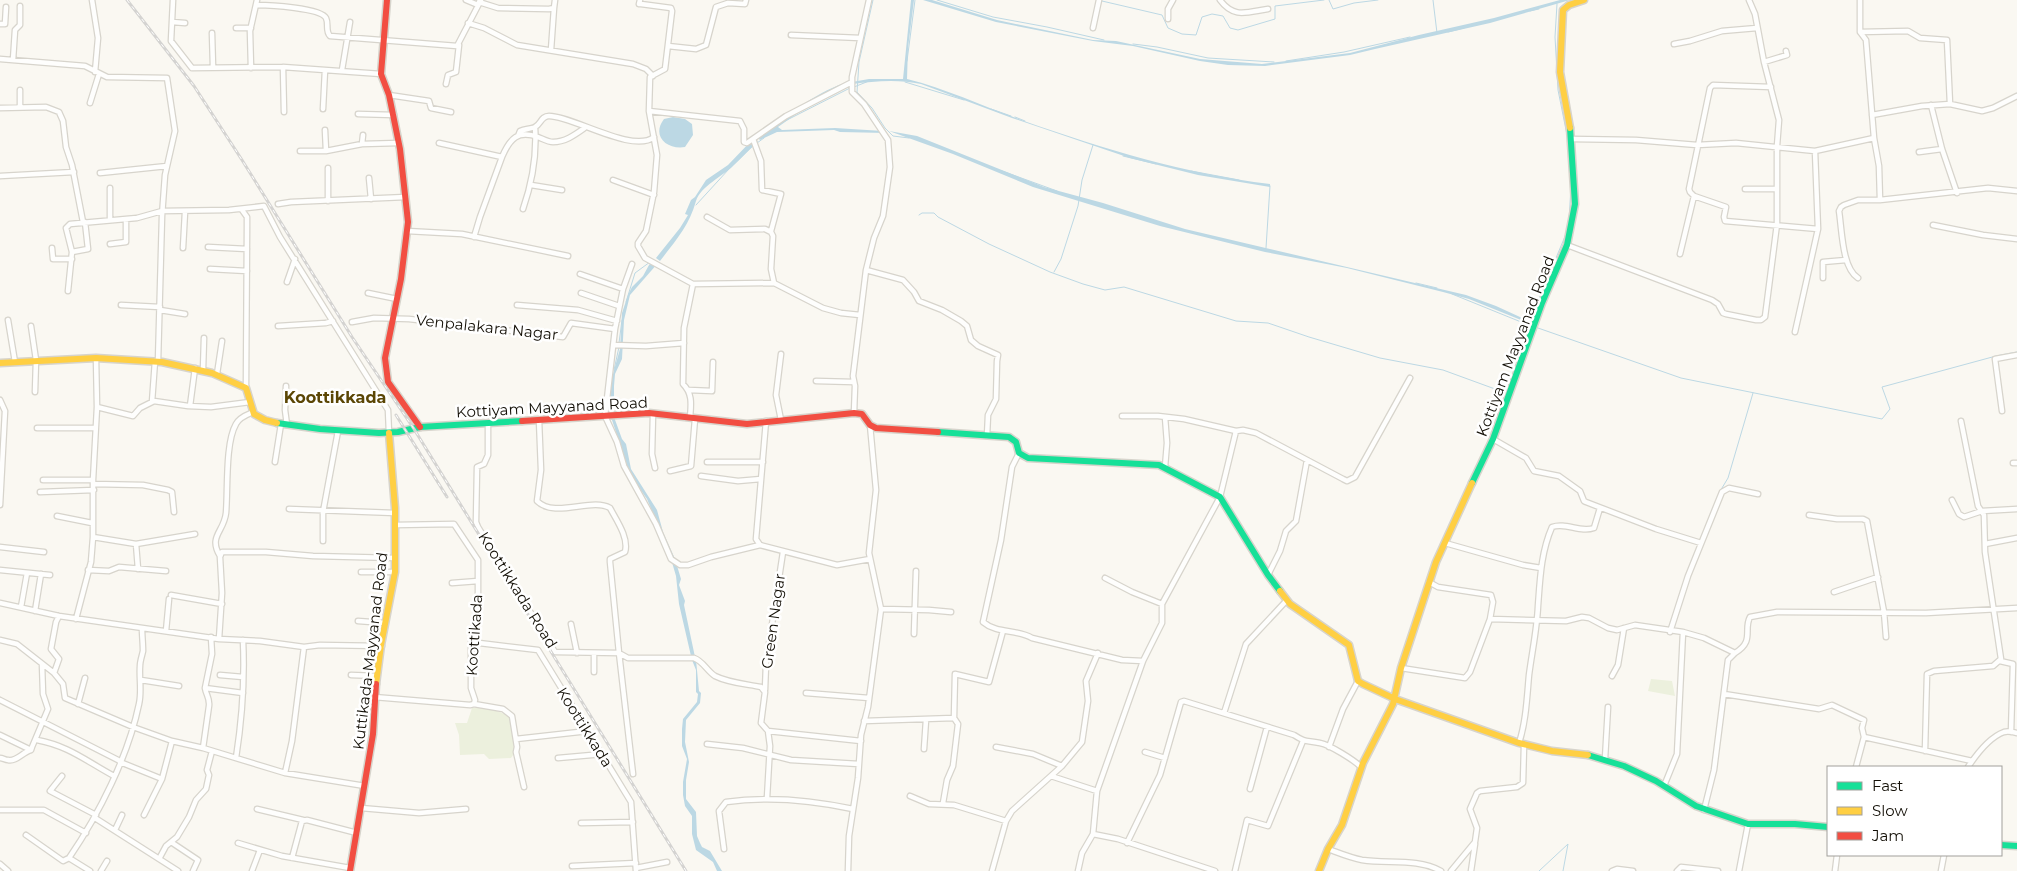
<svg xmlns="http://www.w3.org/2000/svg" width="2017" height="871" viewBox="0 0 2017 871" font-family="Montserrat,sans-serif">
  <rect width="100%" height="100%" fill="#faf8f2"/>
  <path fill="#ecf0dd" d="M1651,679L1672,681L1675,696L1648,691Z
    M472,708H490L509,716C513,726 519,750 511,758L489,759L484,754L460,755L459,735L455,723H467Z"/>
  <path fill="#bcd8e4" d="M911,0H914L908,48L907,79C947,89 985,107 1024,121C1104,149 1185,174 1270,184V187L1198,175L1130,158L1012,118L921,84C899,79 874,81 853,84L852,82L869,79H903Z
    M923,0H932L997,20L1093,40L1116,41L1200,59L1262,64L1350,53L1419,35L1494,18L1560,0H1570L1490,23L1375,49L1350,55L1265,66L1228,65L1200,61L1133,46L1093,41L996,22Z
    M849,82L816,100L778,127L782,130L835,128L883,131L886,133L840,132L834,130L777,132L760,140L757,137C783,119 819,89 849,82Z
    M673,117L685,119L692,124L693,135L685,147C667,150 651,136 664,119Z
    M889,131L917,136L1044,187L1103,203L1185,229L1466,295L1496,306L1531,322V324L1469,299L1443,292L1347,268L1265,252L1160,226L1033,187L953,154Z
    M753,139L758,141C749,149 742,158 733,166C723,176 701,186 696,201C689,226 676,240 660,261L656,258L680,228L688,215L685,214L691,200L695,197L706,180L728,165Z
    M654,260L658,263L630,295L624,320L622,359L615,374L614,386V412L609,413L611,381L620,349L622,313L628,295L632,287L643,276L649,265Z
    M611,417H614L622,439L626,444L631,469L657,510L663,532L675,559L681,579L679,585L685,601L684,605L695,657L691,656L679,604L676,576L669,552L647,499L630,475Z
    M692,660H696L699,691L701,693L700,703L686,720L685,742L689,762L686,780V799L696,812L697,836L700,843L702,847L710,851L722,871H717L713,862L696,850L692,834V816L685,806L683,795V782L687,759L682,746V729L683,719L697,702L698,694L696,692V670Z"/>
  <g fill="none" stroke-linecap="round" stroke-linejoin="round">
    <path stroke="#bcd8e4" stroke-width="1" d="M873,0L859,62L857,92L872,108L885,128L893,136L909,138
      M937,0L993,17L1047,27L1104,40
      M1329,0L1333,9L1354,3L1378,0
      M1433,0L1437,33
      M1102,1L1162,15L1168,28L1182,34L1196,35L1202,17L1212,14L1223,16L1230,28L1238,30L1275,19V6L1324,0
      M1557,4L1555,37L1558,90L1568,140L1571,186L1569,221
      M1530,11L1539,9
      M1448,32L1464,28
      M1133,44L1157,47L1208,58L1274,62
      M907,61L915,0
      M1286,61L1344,52L1410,37
      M905,82L964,100
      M854,87L869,81
      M991,109L1011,116
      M1015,117L1025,121
      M785,121L850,88
      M757,143L764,138
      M1123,156L1156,164
      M735,163L754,145
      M1002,171L1057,191
      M1191,171L1239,180
      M696,205L729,169
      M919,215L922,213H934L938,217L989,244L1050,272L1083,284L1105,290L1124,287L1236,321L1268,323L1309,337L1380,358L1443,370L1506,393L1509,386
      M1266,248L1270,186
      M1054,272L1061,259L1078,206L1082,180L1093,145
      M1416,283L1437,288
      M1452,294L1526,324
      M626,302L635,273L650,262
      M1538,328L1681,378L1882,419L1890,409L1882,387L1996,356L2017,352
      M1528,335V325L1566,234
      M619,343L622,320
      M614,370L619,347
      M1719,493L1728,478L1753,393
      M1539,871L1568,844L1563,871"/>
    <g stroke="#d7d4cc" stroke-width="7">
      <path id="street" d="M92,0L98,38L95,72
        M173,0L171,41L192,68L283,67L381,74
        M466,0L478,5
        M640,0L639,4H641L671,8L672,11L665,69L650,77L649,111L657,155L654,192L646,231L638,243V246L645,258L693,284L774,283L823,308L841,313L860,315
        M1220,0C1234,19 1247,12 1268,9
        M1860,0V32L1866,40L1874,138L1879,166L1880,200
        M479,2L498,8L549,9L554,8L555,0
        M257,5C269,5 321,8 326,18C329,24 325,31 330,36L457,46L481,0
        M1168,19V9L1173,0
        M172,22L185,23
        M468,23L484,28L517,45L633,64L646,69L653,76
        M0,24H5L6,7
        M236,28H251
        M1093,28L1099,0
        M1860,32L1908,31L1920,38L1947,40L1950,104
        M212,33L213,67
        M791,35L860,38
        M1674,44L1690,41L1722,31L1757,28
        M668,46L696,49L706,45L716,7L728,3L745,4L746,0
        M551,50L554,8
        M0,59L85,66L107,77L167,78L175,131L165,175L162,216L158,362
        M13,60L15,30L20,25V6
        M1764,62L1787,55L1786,51
        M283,67L284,112
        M251,68L250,31L257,0
        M342,70L350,22
        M446,84L448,75L456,72L459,45
        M1771,87L1713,85L1710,88L1689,189L1690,192L1694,196L1726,207L1724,217L1725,221L1818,229
        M389,95L429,101L431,108L451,112
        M90,103L99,74
        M1931,105L1942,149L1957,193
        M20,107V90
        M0,108L46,107L59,112L63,121L66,147L72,165L83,222
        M323,109L325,70
        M649,111L740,121L744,129V142L747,143L786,116L852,82
        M358,114L394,115
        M1872,115L1922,106L1950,104L1982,111L1993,108L2017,96
        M325,130L326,151
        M518,136L520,131C525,129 530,129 535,127C541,124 541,116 549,116C573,116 633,154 654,137
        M753,139L761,161L762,190L781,194L771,231
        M1572,139L1636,140L1697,145L1736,143L1815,151L1874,138
        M439,143L502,157L480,217L474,237
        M362,144L363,135
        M300,151H326L362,144L399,143
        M1919,152L1942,149
        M502,157C510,138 518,130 538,137C543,139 548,142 553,142C566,142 576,134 586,127
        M100,173L167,166
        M0,176L74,172
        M369,178L371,199
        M613,180L654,195
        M531,185L562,190
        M110,188V220
        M1745,189H1776
        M328,201V168
        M278,204L291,202L406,197
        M523,209C532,183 537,155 535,127
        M242,210L247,217V227L246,388
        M707,217L730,230L765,229L771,232L773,236L771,269L774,283
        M1933,225L1983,235L2017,239
        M407,231L462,234L568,256
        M110,244L126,242V219
        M1567,245L1712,300L1718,304L1723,313L1726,314L1756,320H1761L1765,317L1777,224V146L1779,120L1764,62L1755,14L1749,0
        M208,247L247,249
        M52,248L53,259H72
        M183,248L185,212
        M72,252L88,249L85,222
        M1680,254L1694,196
        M632,264L623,289L615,329L605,416L617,442L624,466L656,524L671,559L680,565H688L711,557L760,545L837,565L870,559
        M210,269L247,271
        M866,270L903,280L914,292L919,301L942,310L961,321L967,326L971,340L978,346L998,355L997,361L996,399L988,415L987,436
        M580,274L623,289
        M1823,278V262L1846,260
        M1858,278C1842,268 1842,230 1839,211L1841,207L1844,205L1858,200H1880L1988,188L2017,191
        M287,282L295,259
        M68,291L72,252L66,228L70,224L137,218L162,211L229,210L264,206L280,237L388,410L389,433
        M368,293L397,299
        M581,293L619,306
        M121,305L160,307
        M517,305L578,310L617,321
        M160,310L185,314
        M8,320L15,362
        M352,322L374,318L409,319L563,337L571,323L615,329
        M31,326L36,360L35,392
        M278,326L326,323L333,321
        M1795,332L1818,229L1815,151
        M613,345L646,346L684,343
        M203,370L204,338
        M217,374L222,341
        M816,381L854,382
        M286,386L285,410L287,425
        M689,390L712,391L713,362
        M0,400L5,411L0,505
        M152,402L155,361
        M190,406L195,368
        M97,407L133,416L140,408L154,401L188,406L211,407L250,402
        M2002,411L1995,359L2017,355
        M854,413L855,386L853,376L866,270L874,238L883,216L890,167L888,140L864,104L852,92V77L869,0
        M653,414L652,454L655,468
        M1122,416H1158L1184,419L1236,431
        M690,418C691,405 693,394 683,384L684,328L693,284
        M539,420L541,470L537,501C555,519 592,497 610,508C617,521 629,538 625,552L610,559V562L619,653L628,658H694C703,661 707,671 715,676C729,683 746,684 761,687L765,692L761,723L768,731L861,741
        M781,420L776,395L781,354
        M488,423V455L484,464L477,467L476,522L478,527L555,652L619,653L633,774
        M37,428H95
        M1493,439L1526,458L1534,471L1559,476L1580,491L1584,501L1586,502L1656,529L1701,543
        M1019,453L1012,467L1001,540L983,622C997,634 1017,629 1032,638L1122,660L1143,661
        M275,462L281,424
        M707,462H763
        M2013,463H2017
        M1165,467L1167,443L1165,417
        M670,471L691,466L695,419
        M701,476L738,481L761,479
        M43,480H93
        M93,484L143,485L168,490L172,492L174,512
        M40,492L94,490
        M1952,500L1959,514L1964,517L1982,511L2017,509
        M289,509L395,513
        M1809,515L1837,519H1863L1867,521L1884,612L1886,637
        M57,516L92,523
        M395,525L454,524L478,560V581
        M93,537L136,544L195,534
        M323,541V512L338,431
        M1445,543L1523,565L1541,568
        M136,544L138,569
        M1985,544L2017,538
        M760,545L756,539L766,421
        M0,547L44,552
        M220,556C208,536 224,532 226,513C228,490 225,443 236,424C239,418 246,415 251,413
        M0,570L50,575
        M88,570L109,571L119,567L166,571
        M361,572H395
        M1268,575L1280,551L1286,531L1296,521L1307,460
        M1105,578L1132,592L1162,604
        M1429,582L1438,587L1491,595L1493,602L1490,619L1566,621L1582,617L1589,618L1608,628L1617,630L1635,625L1683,632L1704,638L1735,653C1755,641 1743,630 1750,617L1777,612L1926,613L2017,608
        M1834,592L1878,577
        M171,595L222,604
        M0,603L59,616L219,639L260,641L304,647L320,645L382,646
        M21,607L27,573
        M881,609L929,610L951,612
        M35,611L41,574
        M76,619L91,562L93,537V480L97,407L96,358
        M358,621L385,623
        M571,624L577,653
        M166,631L169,599
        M1670,632L1688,576L1722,492L1729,488L1758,494
        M914,634L916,571
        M219,639L222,593L220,557L222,552H266L313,556L395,558
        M0,640L17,644L54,673L63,684L65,698L133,727L172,741L203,748L285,773L365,786
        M471,642L538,650L631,802L636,871
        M594,653V672
        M2000,661L2013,664L2011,732
        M1401,668L1465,678L1470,672L1490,619
        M54,673L59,659L51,649L56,622L59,616
        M220,675L243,677
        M351,675L377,676
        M1612,676L1618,665L1624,628
        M141,680L179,686
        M205,688L243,693
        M765,690L766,664L783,552
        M806,693L869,698
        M1724,694L1819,709L1832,705L1864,720L1862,728L1864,737L1972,761
        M374,697L470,705L474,704L475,700L471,688V642L478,602V581L452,583
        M0,700L120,761
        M78,704L85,678
        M474,704L503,709L512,716L517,747L516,752L524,787
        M1224,713L1246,644L1287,600
        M864,721L954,718
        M0,735L31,750
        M516,739L588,731
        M37,740C69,746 86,761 114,776
        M1519,743C1526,722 1527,697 1529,675C1532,652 1537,629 1538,606C1540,579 1541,552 1552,527C1566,522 1580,533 1594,528L1600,508
        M707,744L743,748L791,760L859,764
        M996,747L1033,754L1062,766
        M1329,747L1343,709L1358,681
        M203,748L209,706C210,698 206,695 205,688L212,654L211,637
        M924,749L926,720
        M1925,751L1927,674L1934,671L1993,666L2001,659L1985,552L1984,515L1978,506L1961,421
        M1145,752L1165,758
        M0,758C3,758 5,760 8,760C16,762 23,752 31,750L32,747L48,709L43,694L42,664
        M236,758C242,719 245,680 243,640
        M558,758L603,754
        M1605,759L1608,707
        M120,762L162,779
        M1856,767L1864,737
        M1968,767C1976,755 1990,737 2004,732C2008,731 2013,732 2017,733
        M285,773L292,741L304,647
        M62,776L50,791L96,815
        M1051,776L1097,791
        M1664,786L1677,754L1683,632
        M1250,789L1267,727
        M910,796L929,804L954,805L1006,821L992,871
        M767,798L770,746L768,731
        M943,803L947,780L953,766L958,724L954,718L955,674L989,682L1003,631
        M361,808L419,813L466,809
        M257,809L303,820
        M0,810H44L86,833
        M1704,810L1714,770L1728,660L1735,653
        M144,815L162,779L172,741
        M95,818L178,871
        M1006,821L1012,811L1062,766L1082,742L1088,701L1086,681L1098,653
        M581,823L633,822
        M115,830L122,815
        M1093,834L1118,839L1215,871
        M26,835L63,861L69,858
        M171,842L198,860L193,871
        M238,843L282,856L350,868
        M1127,843L1160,775L1181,702L1184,701L1294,735C1306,743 1307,740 1320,743C1330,745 1354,760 1361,767
        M724,849L719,811L726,802C768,796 811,800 853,809
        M1328,849C1339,853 1351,858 1362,860C1388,864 1417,858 1441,871
        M292,858L302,821L307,820L357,833
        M159,859L166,846L177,837L189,817L196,800L206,789L209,775L207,770L212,751
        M0,864L8,871
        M572,866L636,863
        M636,868L667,862
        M90,871L69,858C99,814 128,757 139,704C142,691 139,679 140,666C140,661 142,656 143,651C143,643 142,635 142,628
        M101,871L107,861
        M252,871L260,850
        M848,871L849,836L858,778L861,735L868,707L881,609L869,553L876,490L870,425
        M1078,871L1082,853L1093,834L1097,791L1143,661L1162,623V604L1220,497L1236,431L1243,430L1256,433L1343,479L1347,481L1355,477L1410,378
        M1235,871L1247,820L1268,826L1303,741
        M1451,871L1475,842L1477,828L1470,809L1477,793L1480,791L1517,787L1523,783L1524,745
        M1471,871L1475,844
        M1612,871L1617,869L1633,871
        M1677,871L1681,867L1718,871
        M1739,871L1748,824
        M1835,871L1837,855
        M1941,871L1944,855"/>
    </g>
    <g stroke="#d7d4cc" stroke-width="9">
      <path id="fast" d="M277,423L320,429L379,433L398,432L420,427L522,421
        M938,432L1009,437L1016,442L1019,453L1028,458L1159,465L1220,497L1268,575L1280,591
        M1472,483L1493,439L1542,303L1567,245L1575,204L1570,128
        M1588,755L1624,766L1656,781L1696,806L1748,824H1795L1828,827
        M2001,845L2017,846"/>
    </g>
    <g stroke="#d7d4cc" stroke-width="9">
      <path id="slow" d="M1570,128L1560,72L1563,10L1569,5L1584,0
        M0,363L96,358L162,362L212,373L246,388L254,414L265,420L277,423
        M1280,591L1290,604L1349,645L1358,681L1363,684L1395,699L1519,743L1552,751L1588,755
        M376,684L381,645L395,572V508L389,433
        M1319,871L1328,849L1342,825L1363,763L1393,704L1401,668L1436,562L1472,483"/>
    </g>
    <g stroke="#d7d4cc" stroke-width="9">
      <path id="jam" d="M387,0L381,74L389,95L400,149L408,222L401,279L385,358L388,382L420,427
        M522,421L649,413L747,424L854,413L862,414L870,425L876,428L938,432
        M350,871L373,734L376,684"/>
    </g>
    <use href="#street" stroke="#fefefd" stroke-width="4.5"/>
    <use href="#fast" stroke="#16e098" stroke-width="6"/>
    <use href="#slow" stroke="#ffcf43" stroke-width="6"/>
    <use href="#jam" stroke="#f24e42" stroke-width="6"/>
    <g stroke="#d4d3d1" stroke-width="3">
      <path id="rail" d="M127,0L194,86L242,160L352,337L414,429L686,871
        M396,415L447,497"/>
    </g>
    <use href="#rail" stroke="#fff" stroke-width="1" stroke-dasharray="4" stroke-linecap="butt"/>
  </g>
  <g text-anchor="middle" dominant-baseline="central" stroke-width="5" stroke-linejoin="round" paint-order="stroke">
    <g font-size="15" fill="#130f06" stroke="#fff">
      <text transform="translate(487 327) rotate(6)">Venpalakara Nagar</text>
      <text transform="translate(1515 346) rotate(-69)">Kottiyam Mayyanad Road</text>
      <text transform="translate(552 407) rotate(-3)">Kottiyam Mayyanad Road</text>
      <text transform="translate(518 590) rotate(58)">Koottikkada Road</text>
      <text transform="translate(773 621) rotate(-82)">Green Nagar</text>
      <text transform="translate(474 635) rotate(-86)">Koottikada</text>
      <text transform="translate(370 651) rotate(-83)">Kuttikada-Mayyanad Road</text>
      <text transform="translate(585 727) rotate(58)">Koottikkada</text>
    </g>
    <g font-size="16" font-weight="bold" fill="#5b4605" stroke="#fff">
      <text x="335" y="397">Koottikkada</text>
    </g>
  </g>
  <rect x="1827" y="766" width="175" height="90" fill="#ffffff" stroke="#a19f9b"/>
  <rect x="1837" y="782" width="25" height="8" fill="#16e098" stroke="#a19f9b"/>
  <text x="1872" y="791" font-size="15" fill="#130f06">Fast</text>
  <rect x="1837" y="807" width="25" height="8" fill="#ffcf43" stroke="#a19f9b"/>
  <text x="1872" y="816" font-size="15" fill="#130f06">Slow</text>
  <rect x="1837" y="832" width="25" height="8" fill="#f24e42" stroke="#a19f9b"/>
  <text x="1872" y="841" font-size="15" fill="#130f06">Jam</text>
</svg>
